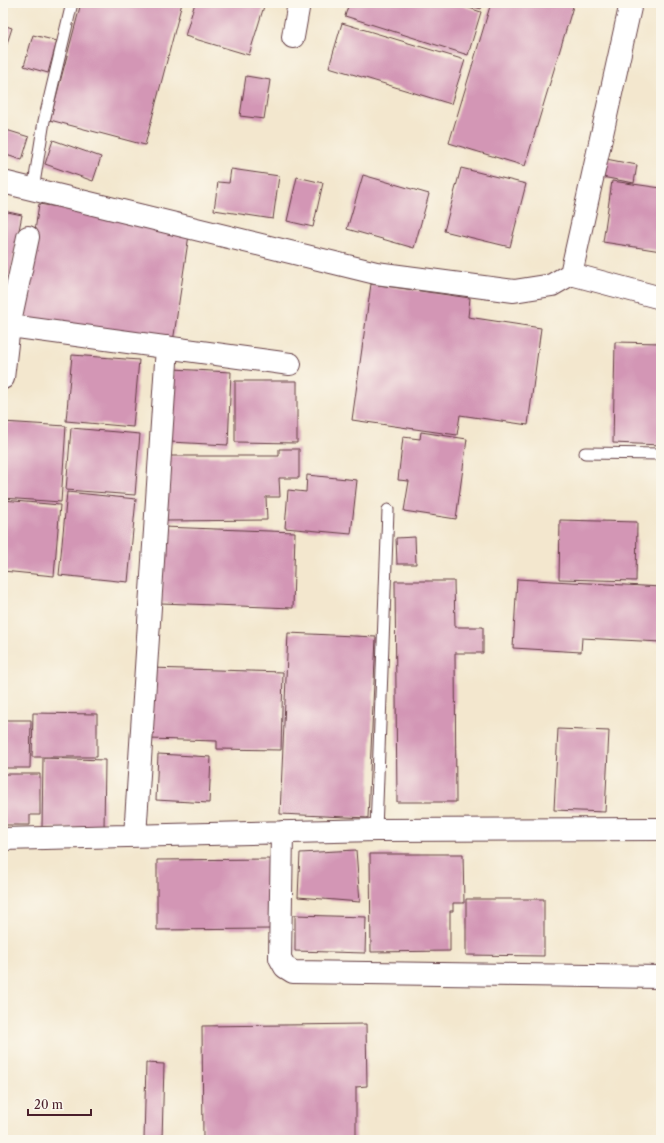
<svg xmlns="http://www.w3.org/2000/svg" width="664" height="1143" viewBox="0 0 664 1143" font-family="'Libre Caslon Text',serif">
  <rect width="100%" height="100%" fill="#fbf7ec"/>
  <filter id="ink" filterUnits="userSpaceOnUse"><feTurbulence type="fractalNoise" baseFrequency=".025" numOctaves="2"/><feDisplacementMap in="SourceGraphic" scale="8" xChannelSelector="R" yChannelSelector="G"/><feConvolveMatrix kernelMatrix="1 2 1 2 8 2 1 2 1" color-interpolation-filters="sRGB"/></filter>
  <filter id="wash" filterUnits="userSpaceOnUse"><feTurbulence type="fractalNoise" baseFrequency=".012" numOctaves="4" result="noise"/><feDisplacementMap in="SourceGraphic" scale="16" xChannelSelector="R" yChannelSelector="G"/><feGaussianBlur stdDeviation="0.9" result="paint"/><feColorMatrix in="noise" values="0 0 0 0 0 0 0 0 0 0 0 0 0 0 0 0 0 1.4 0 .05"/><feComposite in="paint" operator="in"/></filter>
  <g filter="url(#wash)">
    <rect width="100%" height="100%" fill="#f3e7ce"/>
    <g id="blocks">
      <path fill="#d396b5" d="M81,3H182L145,145L50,120Z
        M195,3H265L249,55L185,36Z
        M349,3H454L481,12L468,55L345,16Z
        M462,3H483L481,9Z
        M491,3H574L525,166L449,143Z
        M342,23L465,60L451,104L329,67Z
        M3,25L12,28L3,56Z
        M33,35L57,41L48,73L24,66Z
        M246,76L270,80L264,119L240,116Z
        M3,129L29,137L22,160L3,154Z
        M53,140L101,157L93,181L45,164Z
        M606,159L637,165L634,183L602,177Z
        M461,168L526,184L510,247L444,231Z
        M231,169L279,176L273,219L214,210L218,182L229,183Z
        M363,175L429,194L414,248L347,229Z
        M297,177L323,183L313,227L287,221Z
        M612,181L661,188V251L603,242Z
        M39,204L190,228L173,342L22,318Z
        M3,211L22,215L4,306H3Z
        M371,284L470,298L468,317L541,328L528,425L460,415L457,435L352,420Z
        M615,342L661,343V445L613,443Z
        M72,355L139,360L133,427L66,421Z
        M173,369L231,372L228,445L170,442Z
        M235,381H297V443L235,442Z
        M3,422L66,426L61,502L3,498Z
        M71,428L140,434L135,495L66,490Z
        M421,432L467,439L456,519L404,511L409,481L398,480L403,437L420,439Z
        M279,449H299V478H279L280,497H266L267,520L167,521L166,456H279Z
        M307,475L357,480L351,534L285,528L288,490L306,492Z
        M67,492L136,499L128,582L59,575Z
        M3,500L60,505L54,576L3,571Z
        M560,520L637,522L636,581L559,579Z
        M163,527L295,532L293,608L161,603Z
        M415,537L416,564H397L396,538Z
        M517,579L661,587V642L582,638L581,652L513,648Z
        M395,581H454L455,627H483V653H455L456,802H397Z
        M288,633L376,637L368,818L280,814Z
        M151,668L283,672L281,750L217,749V741L149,739Z
        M33,713L97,714V757H32Z
        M3,720H31L30,768H3Z
        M558,729L609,731L605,812L554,810Z
        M158,754L211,757L209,803L156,800Z
        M43,758L105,760L104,829L42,828Z
        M3,774H40V815H30V825H3Z
        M356,850L360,902L298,897L300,853Z
        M370,854H463L464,903H453V911H450V951L371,952Z
        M272,859V929L157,930V860Z
        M466,899H544V956L466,955Z
        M295,915L366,917L365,953L295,951Z
        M366,1024L367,1086L356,1087V1140H203L202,1026Z
        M146,1063L164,1064L162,1140H144Z"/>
    </g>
  </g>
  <g filter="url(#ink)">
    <use href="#blocks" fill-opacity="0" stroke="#633d43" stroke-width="1"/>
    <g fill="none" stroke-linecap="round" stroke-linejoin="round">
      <g stroke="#633d43" stroke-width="13">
        <path id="lane" d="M33,190L44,121L72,3
          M585,453L661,454
          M376,830L388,510"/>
      </g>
      <g stroke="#633d43" stroke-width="24">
        <path id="street" d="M293,37L299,3
          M3,182L376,273L514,291L552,285L571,274L661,298
          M571,274L631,3
          M3,325L290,364
          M3,378L9,326L28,237
          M282,832L280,958L285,967L293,972L661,977
          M135,836L167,347
          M3,839L376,830L661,829"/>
      </g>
      <use href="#lane" stroke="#fff" stroke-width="11"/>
      <use href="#street" stroke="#fff" stroke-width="22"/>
    </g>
  </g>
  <rect width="664" height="1143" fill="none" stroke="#fbf7ec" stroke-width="16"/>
  <path d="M28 1109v6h63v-6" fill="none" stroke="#4a1f2b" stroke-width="2"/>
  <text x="34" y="1109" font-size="12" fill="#4a1f2b" stroke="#fbf7ec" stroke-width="3" paint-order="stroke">20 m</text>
</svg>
